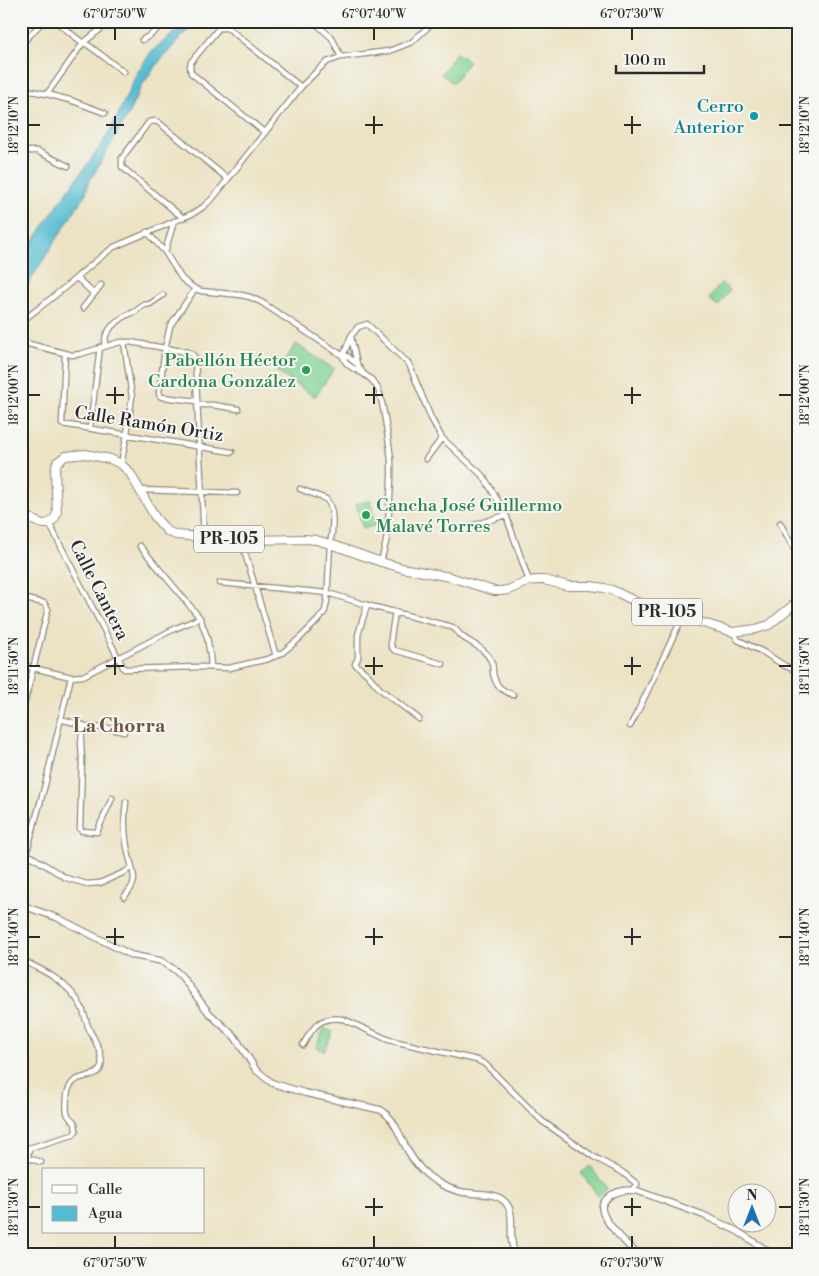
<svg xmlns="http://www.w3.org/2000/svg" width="819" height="1276" viewBox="0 0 819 1276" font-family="'Libre Bodoni',serif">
  <rect width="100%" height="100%" fill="#f6f6f2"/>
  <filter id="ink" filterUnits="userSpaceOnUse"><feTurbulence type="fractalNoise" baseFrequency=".02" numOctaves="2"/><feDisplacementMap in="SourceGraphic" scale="10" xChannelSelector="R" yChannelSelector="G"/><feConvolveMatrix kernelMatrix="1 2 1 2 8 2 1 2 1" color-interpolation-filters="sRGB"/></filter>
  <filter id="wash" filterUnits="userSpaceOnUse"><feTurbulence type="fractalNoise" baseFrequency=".0096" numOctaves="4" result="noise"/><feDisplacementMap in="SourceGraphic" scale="20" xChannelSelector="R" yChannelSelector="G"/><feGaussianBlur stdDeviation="1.12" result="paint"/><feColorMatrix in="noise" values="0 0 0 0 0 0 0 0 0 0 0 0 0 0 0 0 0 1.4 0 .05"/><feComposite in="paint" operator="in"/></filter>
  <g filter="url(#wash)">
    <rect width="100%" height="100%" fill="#ece3c4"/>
    <path fill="#80d395" stroke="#567f60" d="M456,53L469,61L453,83L441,74Z
      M721,283L730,290L718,306L709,299Z
      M296,344L334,369L315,397L277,372Z
      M370,501L376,525L363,529L356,504Z
      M324,1028L333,1032L324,1051L316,1047Z
      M590,1166L607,1189L598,1196L581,1173Z"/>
    <path fill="#54bbd2" stroke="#40737e" d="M188,21H196L159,62L141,87L128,115L88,184L86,193L21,295V259L59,203L102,144L117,117L136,75L142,65L151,52Z"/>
  </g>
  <g filter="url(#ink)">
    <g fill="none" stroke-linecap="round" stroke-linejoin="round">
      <g stroke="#8c8778" stroke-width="7">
        <path id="minor" d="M55,21L83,43L88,45L124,72
          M313,21L332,38L341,57
          M142,40C152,35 157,30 164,21
          M21,45L43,21
          M21,89L47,94L73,101L105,113
          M47,94L83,43L111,21
          M264,132L191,73L190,66L191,62L219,28H228L301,87
          M21,155L29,151H37L68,166
          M183,218L122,167V158L149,122L155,121L158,122L228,179
          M147,232L165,252L182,279L194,288L201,291L241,295L250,297L261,302L343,356H347L357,364L363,373
          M21,240L24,242
          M165,252L174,221
          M77,278L94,294
          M195,289L170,326L165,349L159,393L160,396L162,397L197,401
          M83,308L101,285
          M21,322C40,307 59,293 77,277C90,266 100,257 114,247L194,213L203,207L213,198L301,87L320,68L327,62L341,57L389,51L412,42L429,26L433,21
          M351,337L357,364
          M21,342L72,355L80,354L120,342H130L188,352L191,353L195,358L204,538
          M104,346L106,335L112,326L125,316L134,312L144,305L150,304L163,295
          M65,354L62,424L232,452
          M343,356L351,336L358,327L367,324L409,364L431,418L442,438L484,477L506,515L529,581
          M343,356C345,367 357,369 365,375C371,378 375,383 378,389C382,398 383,409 385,419C387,433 390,447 391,461C392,485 389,510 387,534L386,542L381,562
          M198,405H213L238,409
          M90,428L100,347
          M426,459L442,438
          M121,464L127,434L132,397L124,342
          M140,490L237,493
          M49,523L124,669L200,667L229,668L268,659L282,653L300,638L318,620L325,611L327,601L330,544C333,531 335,509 326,499L300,489
          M780,523L793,547L798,553
          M471,526L506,515
          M241,540L276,656
          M140,546L200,618L207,637L210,655L211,667
          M220,583L328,593L367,605L452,627C458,630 459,635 464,638C473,644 486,649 491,661C493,664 493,669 493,673C496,687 500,689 513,695
          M21,598L44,603L48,609L21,717
          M367,605L358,635V658L355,664L367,674L380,689L419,719
          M395,612L391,637V646L394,650L443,664
          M733,632L738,640L763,652L785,666L798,671
          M21,665L71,677L83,676L174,629L200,618
          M60,719L83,725L87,727L107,728L124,732
          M83,725L81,743L82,760L80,829L82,831L97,832L112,798
          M630,726L638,711L683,616
          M21,850L66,878L87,884L100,883L125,872L132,867C125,845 123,824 126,802
          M21,873L45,785L71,677
          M124,897C134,886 136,881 132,867
          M21,960C44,970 69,983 81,1006C85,1014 86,1023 90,1031C95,1041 104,1055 101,1067C97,1082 70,1069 67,1096C67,1101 65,1110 68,1115C69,1118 73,1120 75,1123L76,1131L73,1135L29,1148L28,1158L41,1162
          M303,1045C313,1027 319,1016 343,1019L389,1040L477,1060L485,1064L542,1121L594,1157L622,1172L637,1184L632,1190"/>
      </g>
      <g stroke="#8c8778" stroke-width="8">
        <path id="tertiary" d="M21,905L58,918L131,955L161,961L175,970L182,977L209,1013L235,1037L256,1070L272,1083L305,1093L381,1110C395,1119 400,1137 408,1151C415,1164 425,1175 437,1182C445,1187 453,1190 462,1192C476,1195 496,1191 506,1203C517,1216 506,1238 516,1255
          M638,1255C628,1245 602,1221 602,1208C602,1203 607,1198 611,1195C620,1190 628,1189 638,1191L703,1215L737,1231L774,1255"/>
      </g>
      <g stroke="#8c8778" stroke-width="10">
        <path id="primary" d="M21,511C32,520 49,534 57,513L55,471L57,462L66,456L85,454L110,459L121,464L130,473L155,517L167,531L176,535L240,540L305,539L316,540L330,544L381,562L402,568L450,577L494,591H500L508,590L529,581L538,580H544L568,586H591L604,588L612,590L643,605L733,632L756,629L769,625L798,601"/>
      </g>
      <use href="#minor" stroke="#fff" stroke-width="4.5"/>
      <use href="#tertiary" stroke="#fff" stroke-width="5.5"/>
      <use href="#primary" stroke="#fff" stroke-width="8"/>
    </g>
  </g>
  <path fill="none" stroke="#2b2b2b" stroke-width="2" d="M115,28V40M374,28V40M632,28V40M115,116V134M374,116V134M632,116V134M28,125H40M106,125H124M365,125H383M624,125H641M779,125H792M115,387V404M374,387V404M632,387V404M28,395H40M106,395H124M365,395H383M624,395H641M779,395H792M115,657V675M374,657V675M632,657V675M28,666H40M106,666H124M365,666H383M624,666H641M779,666H792M115,928V945M374,928V945M632,928V945M28,937H40M106,937H124M365,937H383M624,937H641M779,937H792M374,1198V1216M632,1198V1216M28,1207H40M365,1207H383M624,1207H641M779,1207H792M115,1236V1248M374,1236V1248M632,1236V1248"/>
  <circle fill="#0f9aa8" stroke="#f6f6f2" stroke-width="2" cx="754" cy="116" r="5"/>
  <g fill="#2e9e5b" stroke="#f6f6f2" stroke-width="2">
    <circle cx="306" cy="370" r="5"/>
    <circle cx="366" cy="515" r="5"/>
  </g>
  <g text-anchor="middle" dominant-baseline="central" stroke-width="4" stroke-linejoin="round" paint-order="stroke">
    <g fill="#f6f6f2" stroke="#686867" stroke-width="1">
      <rect x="194" y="525.5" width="70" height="27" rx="4"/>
      <rect x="632" y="598.5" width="70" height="27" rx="4"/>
    </g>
    <g font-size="16" font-weight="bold" fill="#2b2b2b">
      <text x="229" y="539">PR-105</text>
      <text x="667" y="612">PR-105</text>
    </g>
    <g font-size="18" fill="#0d838f" stroke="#f6f6f2" text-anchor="end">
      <text x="744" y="106">Cerro<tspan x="744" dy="21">Anterior</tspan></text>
    </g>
    <g font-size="18" fill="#27864d" stroke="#f6f6f2" text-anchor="end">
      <text x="296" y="360">Pabellón Héctor<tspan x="296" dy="21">Cardona González</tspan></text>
      <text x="376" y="505" text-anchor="start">Cancha José Guillermo<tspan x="376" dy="21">Malavé Torres</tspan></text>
    </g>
    <g font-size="18" fill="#2b2b2b" stroke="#f6f6f2">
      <text transform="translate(149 424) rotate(9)">Calle Ramón Ortiz</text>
      <text transform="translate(99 590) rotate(63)">Calle Cantera</text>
    </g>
    <g font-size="19" font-weight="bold" fill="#6e5544" stroke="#f6f6f2">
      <text x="119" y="726">La Chorra</text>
    </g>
  </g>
  <rect width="819" height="1276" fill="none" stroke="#f6f6f2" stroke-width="55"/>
  <rect x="42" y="1168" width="162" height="65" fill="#f6f6f2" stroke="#a5a5a2"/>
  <rect x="52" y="1185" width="25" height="8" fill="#ffffff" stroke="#a5a5a2"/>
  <text x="88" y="1194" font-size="15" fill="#2b2b2b">Calle</text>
  <rect x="52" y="1206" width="25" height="15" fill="#54bbd2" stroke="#a5a5a2"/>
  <text x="88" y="1218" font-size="15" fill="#2b2b2b">Agua</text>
  <g transform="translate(752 1208)"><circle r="24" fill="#f6f6f2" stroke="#a5a5a2"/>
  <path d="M0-4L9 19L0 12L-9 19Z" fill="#1f6fb2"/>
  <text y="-8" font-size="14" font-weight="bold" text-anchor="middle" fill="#2b2b2b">N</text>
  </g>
  <path d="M616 65v8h88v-8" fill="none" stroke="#2b2b2b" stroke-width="2.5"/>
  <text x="624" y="65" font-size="15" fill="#2b2b2b" stroke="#f6f6f2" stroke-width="4" paint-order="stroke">100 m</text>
  <rect x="28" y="28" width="764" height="1220" fill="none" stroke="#2b2b2b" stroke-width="2"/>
  <g font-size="12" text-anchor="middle" fill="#2b2b2b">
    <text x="115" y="18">67°07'50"W</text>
    <text x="374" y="18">67°07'40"W</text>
    <text x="632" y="18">67°07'30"W</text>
    <text transform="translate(14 125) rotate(-90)" y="4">18°12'10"N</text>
    <text transform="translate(805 125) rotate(-90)" y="4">18°12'10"N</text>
    <text transform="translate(14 395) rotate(-90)" y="4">18°12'00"N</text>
    <text transform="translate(805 395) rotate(-90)" y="4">18°12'00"N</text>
    <text transform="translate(14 666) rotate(-90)" y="4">18°11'50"N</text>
    <text transform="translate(805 666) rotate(-90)" y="4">18°11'50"N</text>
    <text transform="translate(14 937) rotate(-90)" y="4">18°11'40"N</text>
    <text transform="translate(805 937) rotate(-90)" y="4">18°11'40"N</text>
    <text transform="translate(14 1207) rotate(-90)" y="4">18°11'30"N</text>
    <text transform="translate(805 1207) rotate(-90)" y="4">18°11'30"N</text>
    <text x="115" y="1267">67°07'50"W</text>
    <text x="374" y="1267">67°07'40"W</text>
    <text x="632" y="1267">67°07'30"W</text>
  </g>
</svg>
